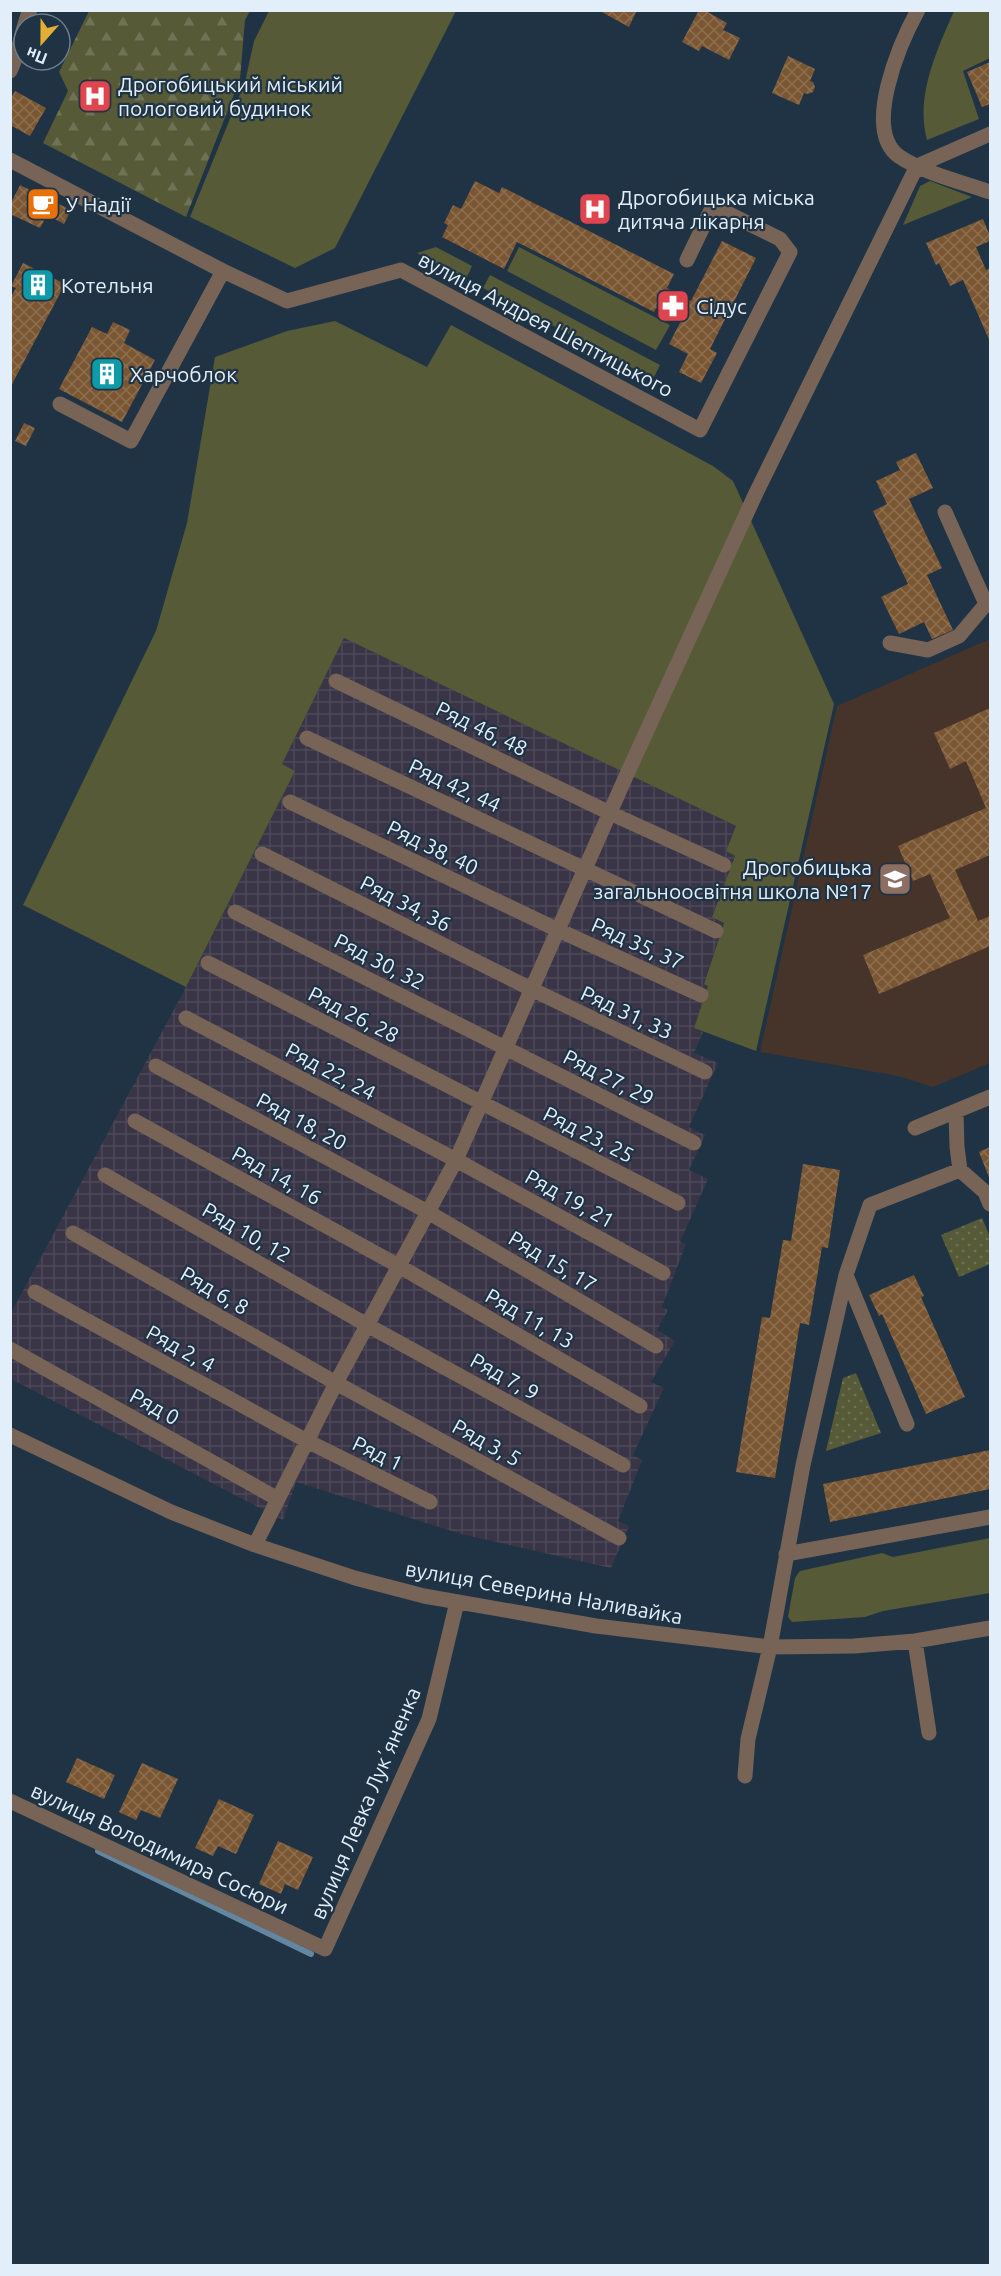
<svg xmlns="http://www.w3.org/2000/svg" width="1001" height="2276" viewBox="0 0 1001 2276" font-family="Ubuntu,sans-serif">
  <defs>
    <pattern id="industrial-grid" width="8" height="8" patternUnits="userSpaceOnUse" patternTransform="scale(1.5)"><rect width="8" height="8" fill="#393547"/><path d="M0 4h8M4 0v8" fill="none" stroke="#4c4959"/></pattern>
    <pattern id="forest-firs" width="22" height="20" patternUnits="userSpaceOnUse" patternTransform="scale(1.5)"><rect width="22" height="20" fill="#575a37"/><path d="M5 1l3.5 6h-7zM16 11l3.5 6h-7z" fill="#6f7255"/></pattern>
    <pattern id="park-dots" width="8" height="8" patternUnits="userSpaceOnUse" patternTransform="scale(1.5)"><rect width="8" height="8" fill="#575a37"/><path d="M2 2h.1M6 6h.1" fill="none" stroke="#6f7255" stroke-width="1.8" stroke-linecap="round"/></pattern>
    <pattern id="building-cross-hatch" width="8" height="8" patternUnits="userSpaceOnUse" patternTransform="scale(1.5)"><rect width="8" height="8" fill="#7b5632"/><path d="M0 0l8 8M0 8l8-8" fill="none" stroke="#8d6f51"/></pattern>
  </defs>
  <rect width="100%" height="100%" fill="#1f3344"/>
  <path fill="url(#industrial-grid)" d="M344,638L736,826L726,851L735,856L712,916L724,922L704,983L709,985L694,1028L703,1032L694,1053L718,1063L689,1127L705,1135L689,1170L708,1179L680,1242L686,1244L662,1307L668,1310L657,1330L675,1341L651,1382L664,1388L633,1455L642,1460L618,1521L629,1526L611,1568L461,1534L296,1482L283,1520L11,1379V1313L186,987L295,771L282,764Z"/>
  <path fill="#46342b" d="M990,639V1063L933,1087L898,1076L760,1052L837,706Z"/>
  <path fill="#575a37" d="M269,11H456L335,248L295,268L190,217L245,82L254,41Z
    M954,11H990V58L963,71L979,119L927,140C915,96 937,50 954,11Z
    M930,181L972,197L903,225L920,186Z
    M436,247L472,266L466,279L417,253Z
    M519,247L670,325L656,350L507,271Z
    M490,275L660,365L653,379L483,288Z
    M335,321L427,367L451,325L713,466L733,481L834,704L756,1051L694,1028L708,986L704,984L724,923L712,917L735,856L726,851L736,826L344,638L282,764L295,771L186,987L23,905L156,631L187,523L215,357L287,331Z
    M990,1538V1593L883,1611L865,1617L792,1622L788,1617L795,1578L800,1571L882,1553L893,1557Z"/>
  <path fill="url(#forest-firs)" d="M89,11H250L245,20L240,79L186,217L43,143L68,91L59,72Z"/>
  <path fill="url(#park-dots)" d="M982,1218L990,1237V1264L959,1277L941,1235Z
    M856,1373L881,1433L826,1451L843,1378Z"/>
  <g fill="none" stroke-linecap="round" stroke-linejoin="round">
    <path stroke="#6387a0" stroke-width="6" d="M98,1851L311,1954"/>
  </g>
  <path fill="url(#building-cross-hatch)" d="M598,10H637L629,27Z
    M699,10H704L727,23L723,30L740,38L729,60L702,46L699,51L682,42Z
    M60,36L68,40L60,58Z
    M788,56L815,69L810,81L813,82L815,87L813,92L808,94L804,93L799,105L772,93Z
    M990,62V104L982,107L967,72Z
    M15,91L46,108L30,136L10,125V100Z
    M475,181L499,193L502,187L674,274L667,288L691,301L722,241L756,258L710,349L717,353L701,383L679,372L688,354L669,344L681,321L656,308L654,312L517,242L504,269L442,237L448,225L444,223L453,205L461,209Z
    M20,185L71,210L64,224L47,215L40,228L10,214V205Z
    M983,219L990,236V241L976,247L986,270L990,268V342L963,280L950,286L939,263L936,265L926,243Z
    M23,263L65,284L10,388V298L16,288L11,286Z
    M113,322L130,330L124,343L155,360L122,422L59,389L92,327L107,334Z
    M24,423L35,428L26,446L15,441Z
    M916,453L933,488L909,499L942,568L927,575L953,630L932,639L924,622L899,634L881,597L908,584L873,511L887,504L876,481L900,470L896,462Z
    M990,708V855L955,870L978,921L990,916V946L879,994L863,955L950,918L930,874L913,881L898,846L986,808L966,761L950,769L934,733Z
    M990,1147V1180L979,1152Z
    M803,1164L840,1170L828,1248L822,1247L809,1325L800,1323L775,1478L736,1472L762,1317L770,1318L783,1240L791,1241Z
    M914,1275L924,1296L921,1297L965,1397L926,1414L882,1314L879,1316L869,1295Z
    M990,1450V1489L830,1522L823,1484Z
    M77,1758L115,1775L104,1799L66,1782Z
    M142,1763L178,1779L160,1818L141,1810L136,1820L119,1812Z
    M219,1799L254,1815L236,1854L218,1846L213,1856L195,1848Z
    M278,1841L313,1857L298,1890L285,1884L281,1894L259,1884Z"/>
  <g fill="none" stroke-linecap="round" stroke-linejoin="round">
    <path stroke="#776457" stroke-width="15" d="M918,10C901,41 861,131 900,157C924,173 962,182 990,192
      M10,71C20,52 21,30 30,10
      M10,160L223,271L287,301L401,270L700,430L790,252L780,239L713,206L687,260
      M60,404L131,441L223,271
      M945,512L986,604L990,605
      M890,643L928,650L959,636L986,604
      M336,681L610,813L724,865
      M307,738L716,931
      M290,802L558,930L701,995
      M262,854L531,989L705,1072
      M235,912L694,1143
      M208,963L678,1203
      M186,1018L456,1160L663,1273
      M156,1066L428,1212L656,1346
      M956,1112L957,1147L960,1170L985,1192L990,1204
      M135,1121L399,1266L640,1406
      M915,1128L990,1097
      M105,1175L367,1325L623,1465
      M73,1233L336,1383L619,1538
      M846,1275L907,1424
      M35,1292L307,1441L430,1502
      M10,1349L278,1499
      M10,1435L171,1512L255,1545L355,1578L424,1596L596,1626L770,1647L854,1646L915,1641L990,1628
      M255,1545L336,1383L456,1160L627,774L756,493L917,166L990,134
      M786,1554L990,1517
      M915,1641L929,1733
      M745,1776L748,1739L770,1647L803,1465L846,1275L870,1205L960,1170
      M10,1801L325,1949L429,1719L457,1602"/>
  </g>
  <defs>
    <g id="hospital-square" transform="scale(1.725)"><rect x="-9" y="-9" width="18" height="18" rx="4" fill="#e0444e" stroke="#1f3344"/><path d="M-5-5h3v3.5h4V-5h3V5h-3V1.5h-4V5h-3Z" fill="#fff"/></g>
    <g id="cafe-square" transform="scale(1.725)"><rect x="-9" y="-9" width="18" height="18" rx="4" fill="#e8710a" stroke="#1f3344"/><path d="M-5.5-4.5H6V0H3Q3 3.5 0 3.5H-2.5Q-5.5 3.5-5.5 0ZM3-3.2v2h1.7v-2ZM-6 4.5H4V6H-6Z" fill="#fff"/></g>
    <g id="building-square" transform="scale(1.725)"><rect x="-9" y="-9" width="18" height="18" rx="4" fill="#0f9aa8" stroke="#1f3344"/><path d="M-4-6H4V6H1V3H-1V6H-4ZM-2.5-4.3h1.7v1.8h-1.7ZM.8-4.3h1.7v1.8H.8ZM-2.5-1h1.7V.8h-1.7ZM.8-1h1.7V.8H.8Z" fill="#fff"/></g>
    <g id="pharmacy-square" transform="scale(1.725)"><rect x="-9" y="-9" width="18" height="18" rx="4" fill="#e0444e" stroke="#1f3344"/><path d="M-2-6h4v4h4v4h-4v4h-4v-4h-4v-4h4Z" fill="#fff"/></g>
    <g id="school-square" transform="scale(1.725)"><rect x="-9" y="-9" width="18" height="18" rx="4" fill="#8d6e63" stroke="#1f3344"/><path d="M0-5L7-2L0 1L-7-2ZM-4 1L0 2.5L4 1V4Q0 6-4 4Z" fill="#fff"/></g>
  </defs>
  <g fill-rule="evenodd">
    <use href="#hospital-square" x="95" y="96"/>
    <use href="#cafe-square" x="43" y="204"/>
    <use href="#hospital-square" x="595" y="209"/>
    <use href="#building-square" x="38" y="285"/>
    <use href="#pharmacy-square" x="673" y="306"/>
    <use href="#building-square" x="107" y="374"/>
    <use href="#school-square" x="895" y="879"/>
  </g>
  <g text-anchor="middle" dominant-baseline="central" stroke-width="4.5" stroke-linejoin="round" paint-order="stroke">
    <g font-size="21" fill="#e2effa" stroke="#1f3344" text-anchor="start">
      <text x="118" y="84">Дрогобицький міський<tspan x="118" dy="24">пологовий будинок</tspan></text>
      <text x="618" y="197">Дрогобицька міська<tspan x="618" dy="24">дитяча лікарня</tspan></text>
      <text x="66" y="204">У Надії</text>
      <text x="61" y="285">Котельня</text>
      <text x="696" y="306">Сідус</text>
      <text x="130" y="374">Харчоблок</text>
      <text x="872" y="867" text-anchor="end">Дрогобицька<tspan x="872" dy="24">загальноосвітня школа №17</tspan></text>
    </g>
    <g font-size="21" fill="#e2effa" stroke="#1f3344">
      <text transform="translate(546 324) rotate(28)">вулиця Андрея Шептицького</text>
      <text transform="translate(482 728) rotate(26)">Ряд 46, 48</text>
      <text transform="translate(455 785) rotate(25)">Ряд 42, 44</text>
      <text transform="translate(433 847) rotate(26)">Ряд 38, 40</text>
      <text transform="translate(406 903) rotate(27)">Ряд 34, 36</text>
      <text transform="translate(638 943) rotate(24)">Ряд 35, 37</text>
      <text transform="translate(380 961) rotate(27)">Ряд 30, 32</text>
      <text transform="translate(627 1012) rotate(25)">Ряд 31, 33</text>
      <text transform="translate(354 1014) rotate(27)">Ряд 26, 28</text>
      <text transform="translate(331 1071) rotate(28)">Ряд 22, 24</text>
      <text transform="translate(609 1077) rotate(27)">Ряд 27, 29</text>
      <text transform="translate(302 1121) rotate(28)">Ряд 18, 20</text>
      <text transform="translate(589 1134) rotate(27)">Ряд 23, 25</text>
      <text transform="translate(277 1175) rotate(29)">Ряд 14, 16</text>
      <text transform="translate(570 1198) rotate(29)">Ряд 19, 21</text>
      <text transform="translate(247 1232) rotate(30)">Ряд 10, 12</text>
      <text transform="translate(553 1261) rotate(31)">Ряд 15, 17</text>
      <text transform="translate(215 1290) rotate(30)">Ряд 6, 8</text>
      <text transform="translate(530 1318) rotate(30)">Ряд 11, 13</text>
      <text transform="translate(181 1348) rotate(29)">Ряд 2, 4</text>
      <text transform="translate(505 1376) rotate(29)">Ряд 7, 9</text>
      <text transform="translate(155 1406) rotate(29)">Ряд 0</text>
      <text transform="translate(487 1442) rotate(29)">Ряд 3, 5</text>
      <text transform="translate(378 1453) rotate(26)">Ряд 1</text>
      <text transform="translate(544 1592) rotate(10)">вулиця Северина Наливайка</text>
      <text transform="translate(365 1803) rotate(-67)">вулиця Левка Лукʼяненка</text>
      <text transform="translate(160 1848) rotate(25)">вулиця Володимира Сосюри</text>
    </g>
  </g>
  <rect width="1001" height="2276" fill="none" stroke="#e2effa" stroke-width="24"/>
  <g transform="translate(42 42) rotate(201)"><circle r="28" fill="#1f3344" stroke="#6d7e8d" stroke-width="1.5"/>
  <path d="M0-4.5L10 22L0 15L-10 22Z" fill="#e2af34"/>
  <text y="-9" font-size="16" font-weight="bold" text-anchor="middle" fill="#e2effa">Пн</text>
  </g>
</svg>
